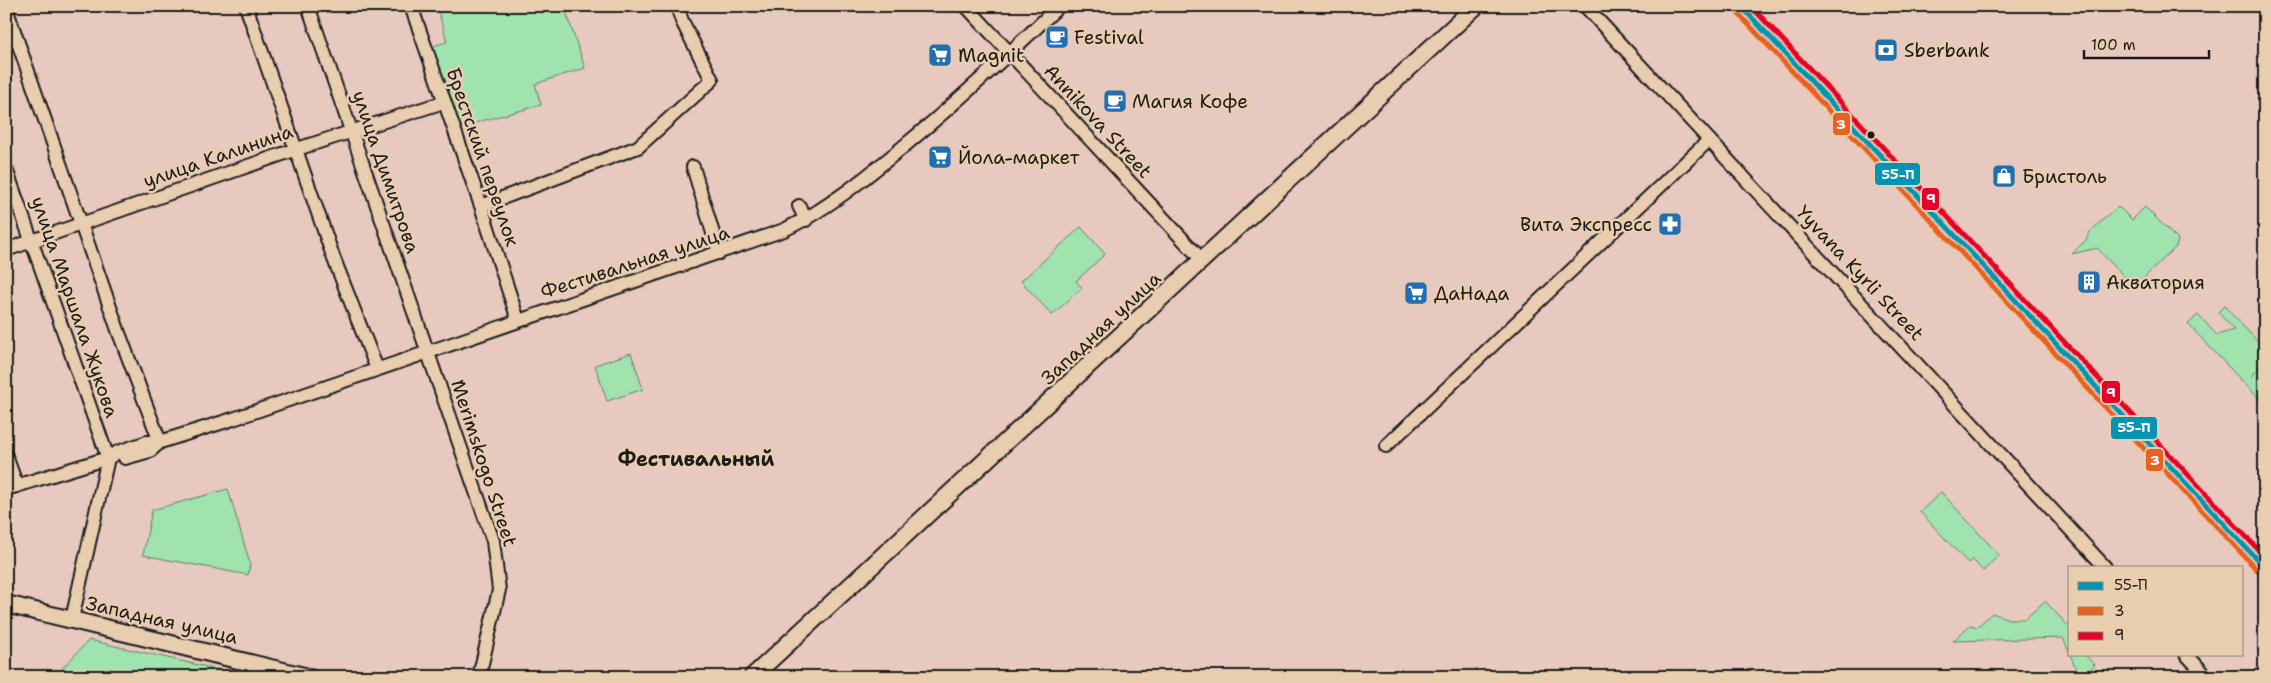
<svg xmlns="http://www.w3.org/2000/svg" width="2271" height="683" viewBox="0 0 2271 683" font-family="'Shantell Sans',sans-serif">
  <rect width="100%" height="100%" fill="#e7c9c0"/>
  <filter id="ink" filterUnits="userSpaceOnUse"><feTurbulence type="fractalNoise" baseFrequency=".02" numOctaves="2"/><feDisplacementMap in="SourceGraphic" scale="10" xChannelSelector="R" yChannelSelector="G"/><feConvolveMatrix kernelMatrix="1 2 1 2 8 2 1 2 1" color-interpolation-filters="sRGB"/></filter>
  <g filter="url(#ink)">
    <path fill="#a0e3ae" stroke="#5e8065" d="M437,6H564L585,68L535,84L541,105L456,128L430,47L447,42Z
      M2145,207L2178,240L2176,247L2134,287L2097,248L2072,254L2086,240L2090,232L2116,208H2120L2132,220Z
      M1081,227L1105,254L1076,281L1082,288L1052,315L1021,281Z
      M2224,306L2265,349V363L2251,376L2265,364V396L2260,400L2188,324L2198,315L2217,335L2234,330L2218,312Z
      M631,353L643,389L607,401L595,365Z
      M228,489L250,564L248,575L143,555L152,510Z
      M1941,492L1999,555L1983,571L1972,559L1968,563L1920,512Z
      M2045,601L2070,628V654L2063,638L1953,641L1970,625L1977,627L1992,613L2009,619H2025Z
      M89,640L251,677H54Z
      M2070,654H2084L2095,665L2082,677H2079Z"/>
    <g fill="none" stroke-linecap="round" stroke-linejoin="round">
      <g stroke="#1c1c1c" stroke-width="16">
        <path id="minor" d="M246,6L334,259L377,369
          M308,6L493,541L499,590L479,677
          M411,6L481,206L518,320
          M966,6L1203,261
          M1585,6L2105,567
          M6,8L119,333L160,442
          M693,167L719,253
          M6,169L108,458
          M481,206L638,147L712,80L682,21L677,6
          M799,206L806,220
          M6,250L297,149L444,102
          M1386,446L1709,140
          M6,456L17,486
          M125,458L150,451L160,442
          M6,489L108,458L118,452L147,442H160L233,419L784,230C828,209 865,178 903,147C957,102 1008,55 1059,6
          M72,619L108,458
          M2186,654L2207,677"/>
      </g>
      <g stroke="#1c1c1c" stroke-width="20">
        <path id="major" d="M1741,6L2265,568
          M6,604L308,677
          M752,677L1476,6"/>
      </g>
      <use href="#minor" stroke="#e8cdaf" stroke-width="12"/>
      <use href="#major" stroke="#e8cdaf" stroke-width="16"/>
      <g stroke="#e8cdaf" stroke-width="9">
        <path id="bus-1" d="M1741,6L2265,568"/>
      </g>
      <g stroke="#e8cdaf" stroke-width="9">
        <path id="bus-2" d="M1736,11L2260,573"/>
      </g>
      <g stroke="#e8cdaf" stroke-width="9">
        <path id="bus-3" d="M1751,6L2265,557"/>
      </g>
      <use href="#bus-1" stroke="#0494b3" stroke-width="5"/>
      <use href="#bus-2" stroke="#e76122" stroke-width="5"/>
      <use href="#bus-3" stroke="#e4002b" stroke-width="5"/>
    </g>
  </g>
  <defs>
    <g id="cafe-square" transform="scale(1.25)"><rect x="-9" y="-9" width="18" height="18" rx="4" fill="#1f6fb2" stroke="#e8cdaf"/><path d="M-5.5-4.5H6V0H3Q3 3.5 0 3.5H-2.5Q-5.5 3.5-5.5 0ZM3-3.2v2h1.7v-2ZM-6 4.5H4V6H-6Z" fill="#fff"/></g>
    <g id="bank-square" transform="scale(1.25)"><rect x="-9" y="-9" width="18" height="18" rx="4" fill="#1f6fb2" stroke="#e8cdaf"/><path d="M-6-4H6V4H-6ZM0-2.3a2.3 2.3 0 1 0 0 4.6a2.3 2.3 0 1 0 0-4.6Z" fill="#fff"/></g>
    <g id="supermarket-square" transform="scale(1.25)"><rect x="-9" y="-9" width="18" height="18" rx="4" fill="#1f6fb2" stroke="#e8cdaf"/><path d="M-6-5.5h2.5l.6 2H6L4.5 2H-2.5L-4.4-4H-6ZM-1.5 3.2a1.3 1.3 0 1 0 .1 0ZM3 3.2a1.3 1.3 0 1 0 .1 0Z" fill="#fff"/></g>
    <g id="shop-square" transform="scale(1.25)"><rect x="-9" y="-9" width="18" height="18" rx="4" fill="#1f6fb2" stroke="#e8cdaf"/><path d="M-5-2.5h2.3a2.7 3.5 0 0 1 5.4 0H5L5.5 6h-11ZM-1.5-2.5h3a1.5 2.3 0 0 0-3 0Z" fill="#fff"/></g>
    <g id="pharmacy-square" transform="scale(1.25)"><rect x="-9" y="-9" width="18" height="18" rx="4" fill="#1f6fb2" stroke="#e8cdaf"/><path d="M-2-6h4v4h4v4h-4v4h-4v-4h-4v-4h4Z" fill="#fff"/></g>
    <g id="building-square" transform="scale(1.25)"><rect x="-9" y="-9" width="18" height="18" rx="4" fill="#1f6fb2" stroke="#e8cdaf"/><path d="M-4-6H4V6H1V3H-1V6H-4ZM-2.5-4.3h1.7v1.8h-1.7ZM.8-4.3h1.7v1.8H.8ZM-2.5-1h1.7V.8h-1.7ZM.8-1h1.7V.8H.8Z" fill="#fff"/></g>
  </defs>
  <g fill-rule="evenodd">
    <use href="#cafe-square" x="1057" y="37"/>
    <use href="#bank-square" x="1886" y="50"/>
    <use href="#supermarket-square" x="940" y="55"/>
    <use href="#cafe-square" x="1115" y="101"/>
    <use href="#supermarket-square" x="940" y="157"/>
    <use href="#shop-square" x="2004" y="176"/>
    <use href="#pharmacy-square" x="1670" y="224"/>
    <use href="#building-square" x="2089" y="282"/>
    <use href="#supermarket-square" x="1416" y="293"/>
  </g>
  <circle fill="#1c1c1c" stroke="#e8cdaf" stroke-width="2" cx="1871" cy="135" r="4.5"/>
  <g text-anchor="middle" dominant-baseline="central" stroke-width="5" stroke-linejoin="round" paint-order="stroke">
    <g font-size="19" fill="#1c1c1c" stroke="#e8cdaf" text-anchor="start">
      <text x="1074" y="37">Festival</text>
      <text x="1904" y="50">Sberbank</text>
      <text x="958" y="55">Magnit</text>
      <text x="1132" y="101">Магия Кофе</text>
      <text x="958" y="157">Йола-маркет</text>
      <text x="2022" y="176">Бристоль</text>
      <text x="1652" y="224" text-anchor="end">Вита Экспресс</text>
      <text x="2106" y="282">Акватория</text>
      <text x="1434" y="293">ДаНада</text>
    </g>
    <g font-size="19" fill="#1c1c1c" stroke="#e8cdaf">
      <text transform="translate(1098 121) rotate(47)">Annikova Street</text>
      <text transform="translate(218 156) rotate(-19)">улица Калинина</text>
      <text transform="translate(483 157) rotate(71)">Брестский переулок</text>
      <text transform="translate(386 172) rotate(71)">улица Димитрова</text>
      <text transform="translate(635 262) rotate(-18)">Фестивальная улица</text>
      <text transform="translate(1860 273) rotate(47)">Yyvana Kyrli Street</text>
      <text transform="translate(75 307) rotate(71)">улица Маршала Жукова</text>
      <text transform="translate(1101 328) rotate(-43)">Западная улица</text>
      <text transform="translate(484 463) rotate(72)">Merimskogo Street</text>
      <text transform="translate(162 620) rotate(13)">Западная улица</text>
    </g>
    <g font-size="20" font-weight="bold" fill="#1c1c1c" stroke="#e8cdaf">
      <text x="696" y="459">Фестивальный</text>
    </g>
  </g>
  <g stroke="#e8cdaf" stroke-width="2">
    <rect x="1832" y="112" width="19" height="24" rx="5" fill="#e76122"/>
    <rect x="1874" y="162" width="47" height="24" rx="5" fill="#0494b3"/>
    <rect x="1921" y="187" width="19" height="24" rx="5" fill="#e4002b"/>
    <rect x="2101" y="380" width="20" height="24" rx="5" fill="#e4002b"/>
    <rect x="2110" y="416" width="48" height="24" rx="5" fill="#0494b3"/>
    <rect x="2145" y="448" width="19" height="24" rx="5" fill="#e76122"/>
  </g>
  <g font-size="14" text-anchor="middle" font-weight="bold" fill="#fff">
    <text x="1841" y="129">3</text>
    <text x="1898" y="179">55-П</text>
    <text x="1931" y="203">9</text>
    <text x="2111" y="397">9</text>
    <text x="2134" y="432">55-П</text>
    <text x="2155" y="465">3</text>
  </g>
  <rect width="2271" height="683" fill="none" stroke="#e8cdaf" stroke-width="25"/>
  <rect x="12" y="12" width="2246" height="658" fill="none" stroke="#1c1c1c" stroke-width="2" filter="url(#ink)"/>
  <rect x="2068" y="566" width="175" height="90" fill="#e8cdaf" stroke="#968674"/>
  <rect x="2078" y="582" width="25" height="8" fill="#0494b3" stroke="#968674"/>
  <text x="2114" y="590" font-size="15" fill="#1c1c1c">55-П</text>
  <rect x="2078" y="607" width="25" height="8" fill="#e76122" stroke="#968674"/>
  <text x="2114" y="616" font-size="15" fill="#1c1c1c">3</text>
  <rect x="2078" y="632" width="25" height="8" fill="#e4002b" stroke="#968674"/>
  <text x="2114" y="640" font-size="15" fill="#1c1c1c">9</text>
  <path d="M2084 50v8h125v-8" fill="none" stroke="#1c1c1c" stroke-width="2.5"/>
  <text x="2091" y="50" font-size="15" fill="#1c1c1c" stroke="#e8cdaf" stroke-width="4" paint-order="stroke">100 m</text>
</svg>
